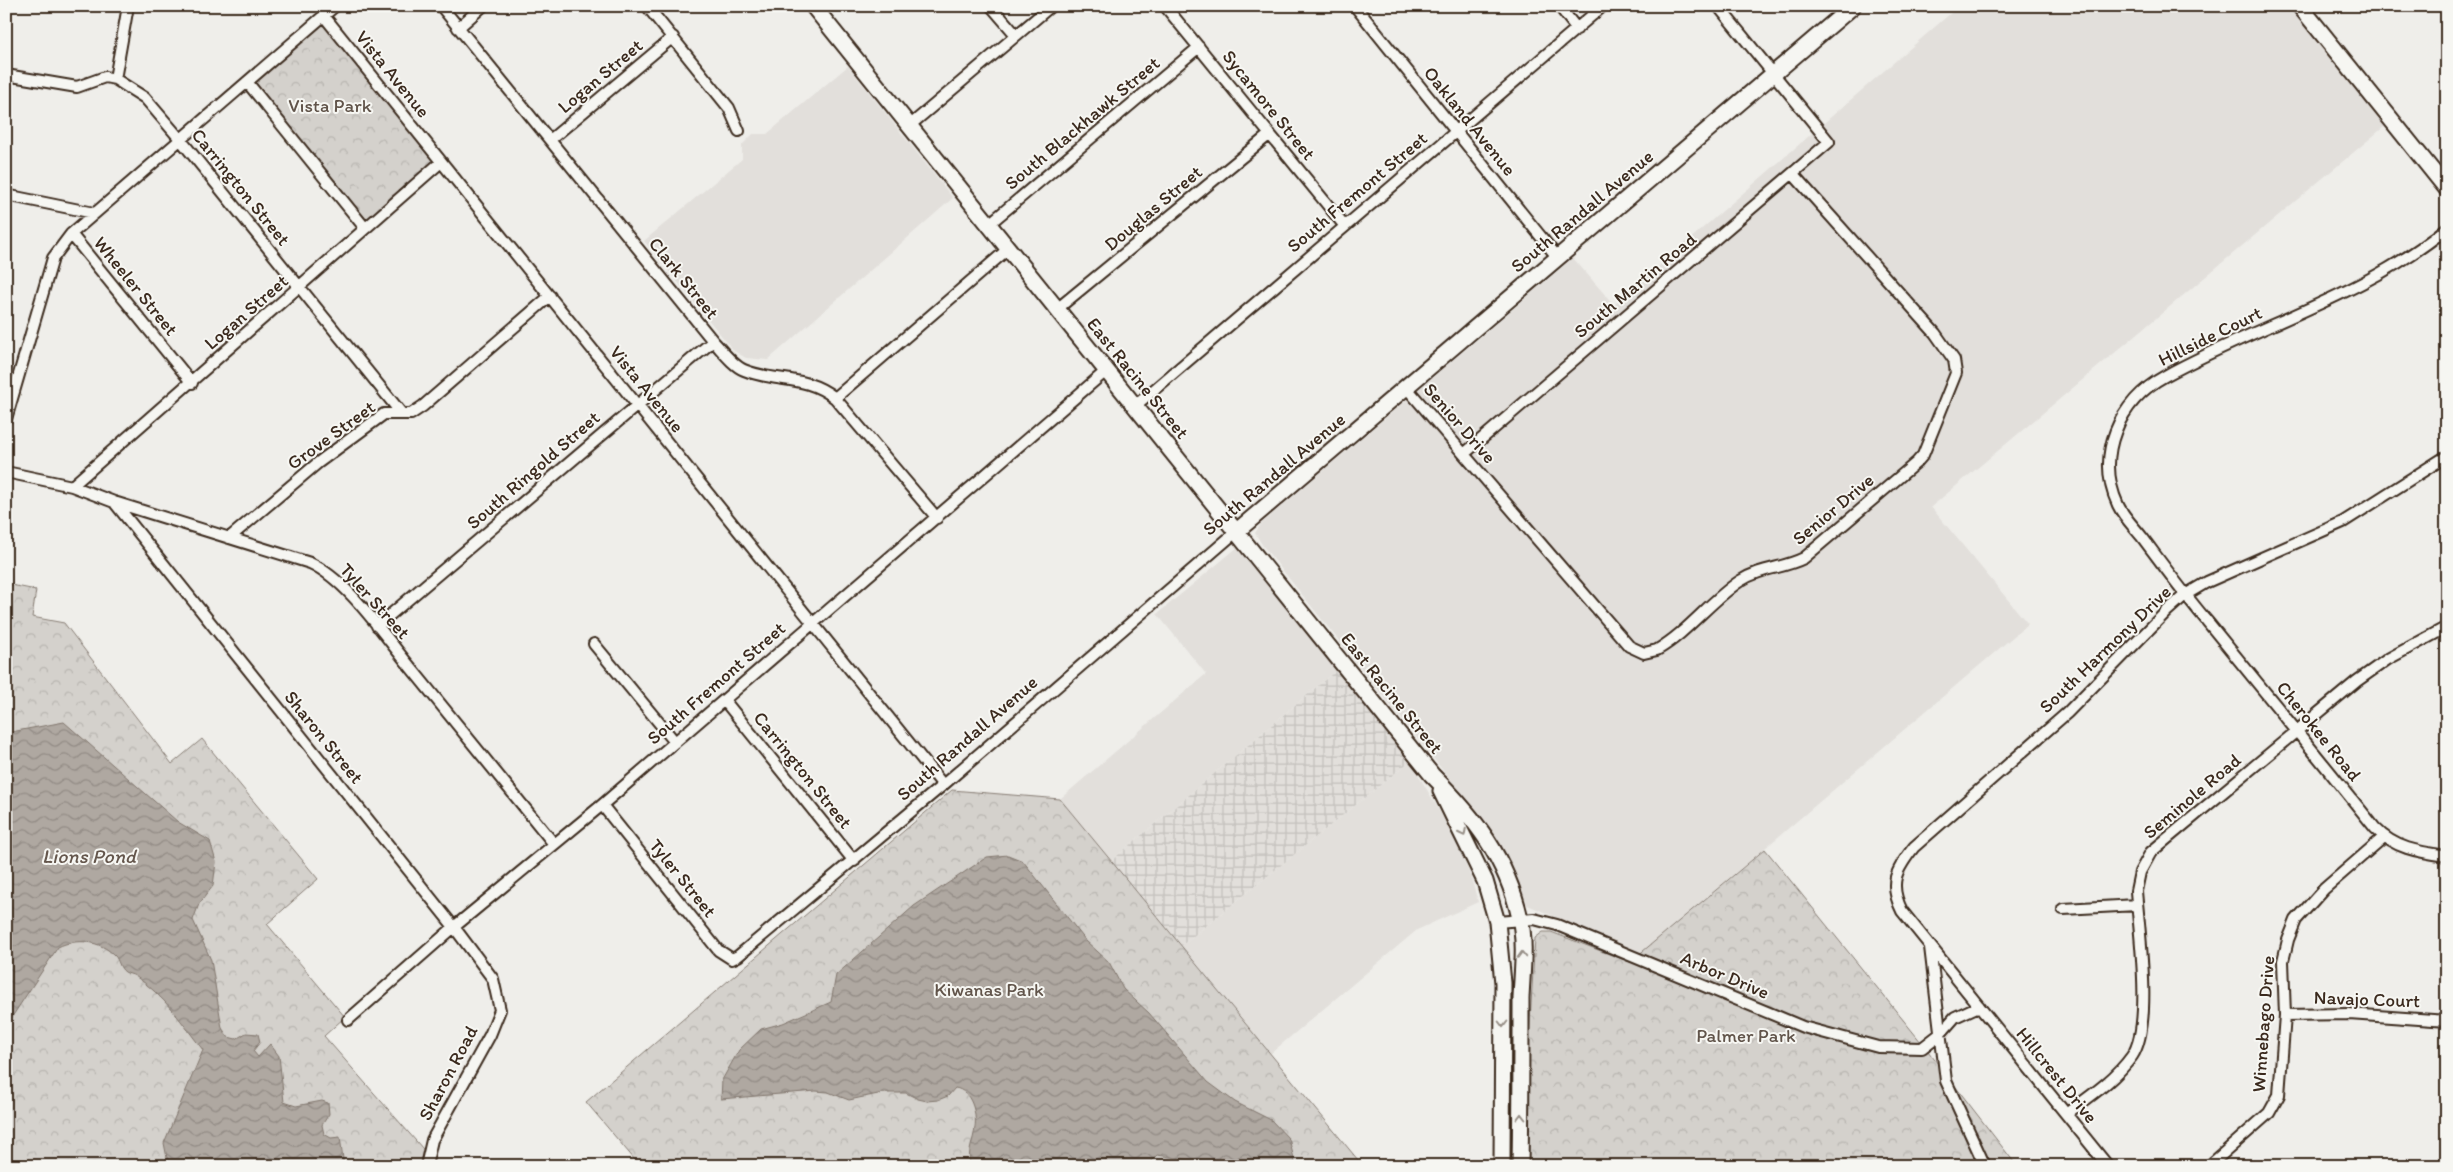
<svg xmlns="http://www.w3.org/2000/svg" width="2453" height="1172" viewBox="0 0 2453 1172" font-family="Itim,sans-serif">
  <defs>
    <pattern id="industrial-grid" width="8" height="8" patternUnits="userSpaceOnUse" patternTransform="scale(1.25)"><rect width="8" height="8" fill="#e2dfdb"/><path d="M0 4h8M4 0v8" fill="none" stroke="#c3c0bc"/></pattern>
    <pattern id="park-crowns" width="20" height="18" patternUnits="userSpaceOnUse" patternTransform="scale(1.25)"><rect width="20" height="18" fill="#d4d1cc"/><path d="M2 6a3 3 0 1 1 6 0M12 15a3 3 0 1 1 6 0" fill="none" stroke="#b7b4af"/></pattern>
    <pattern id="water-waves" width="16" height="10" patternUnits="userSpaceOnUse" patternTransform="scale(1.25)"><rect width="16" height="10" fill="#afa8a1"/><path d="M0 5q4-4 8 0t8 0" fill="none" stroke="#908983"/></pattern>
  </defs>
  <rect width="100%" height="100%" fill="#efeeea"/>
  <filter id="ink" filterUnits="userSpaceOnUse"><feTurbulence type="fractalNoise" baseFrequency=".02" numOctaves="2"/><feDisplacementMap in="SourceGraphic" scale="10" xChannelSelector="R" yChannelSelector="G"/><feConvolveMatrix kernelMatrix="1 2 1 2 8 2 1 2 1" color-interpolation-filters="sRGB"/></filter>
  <g filter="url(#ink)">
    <path fill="#e2dfdb" d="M1959,6H2289L2385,126L1931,507L2028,624L1641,954L1523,903L1488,829L1477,813L1263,546L1255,533L1262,523L1573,258L1614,305Z
      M848,66L953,198L768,360L746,358L734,351L644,241L742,159V145L753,134H767Z
      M1238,547L1339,668L1111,861L1060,799L1206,674L1157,614Z
      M1410,761L1449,827L1470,874L1478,902L1417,930L1270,1054L1181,946Z"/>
    <path fill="url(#industrial-grid)" d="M1339,668L1410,761L1181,946L1111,861Z"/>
    <path fill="url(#park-crowns)" stroke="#887e75" d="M324,16L441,162L365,228L247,82Z
      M6,584L36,590L32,617L64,623L172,764L202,739L318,879L267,924L345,1017L324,1036L423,1149L419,1166H6Z
      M952,790L1060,799L1363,1166H640L586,1102Z
      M1765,849L1921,1042L2017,1166H1528L1527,1072L1535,938L1543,932H1551L1630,962Z"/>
    <path fill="url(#water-waves)" stroke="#81766d" d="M64,722L178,822L210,841L216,862L213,886L199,904L193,920L211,960L222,1028L228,1037L236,1039L246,1033L258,1034L260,1042L253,1051L258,1057L270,1044L279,1056L284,1102L296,1106L322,1101L328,1103L329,1114L322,1125L324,1134L331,1138L340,1137L344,1166H176L167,1158L164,1143L203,1050C183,1024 164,995 135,976C132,974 128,974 125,972C119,968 119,960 115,956C100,940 76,938 58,947L6,1026V733Z
      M1008,855L1023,861L1086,941L1109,962L1123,989L1149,1013L1208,1082L1235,1102L1271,1120L1289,1139L1296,1166H1209L1203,1162L1157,1155L1146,1166H971C966,1153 974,1141 975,1127C977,1113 971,1090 955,1088L948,1096L938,1100L927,1101L918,1099L906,1093H883L849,1100L828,1092L816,1091L721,1099L722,1080L739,1050L761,1029L783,1023L831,1002L836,975L914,906L987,857Z"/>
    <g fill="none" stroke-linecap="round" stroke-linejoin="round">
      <g stroke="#3b2a1e" stroke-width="14">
        <path id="street" d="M441,6L713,341C721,349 732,365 744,370C775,383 805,374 835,398L937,518
          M647,6L729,108L739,131
          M991,6L1016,35
          M1165,6L1344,225
          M1355,6L1558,258
          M1559,6L1577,29
          M324,16L943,785
          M458,28L483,6
          M6,75L77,87L105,77L115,79L145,98L180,139L402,414
          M115,79L128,6
          M247,82L365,228
          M908,127L1051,6
          M550,140L673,37
          M6,195L94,213
          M988,225L1199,47
          M2447,228C2365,296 2257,325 2165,376C2119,401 2095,455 2118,505C2123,516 2134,527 2142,537C2163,565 2184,594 2207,621C2263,690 2320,759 2375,828C2395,849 2419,852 2447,856
          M71,234L192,383
          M1057,309L1270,134
          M1406,387L1629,646L1644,653L1657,650C1688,632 1710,601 1740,581C1762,567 1782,569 1804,558L1917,462L1923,455L1956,373L1954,360L1935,333L1793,174
          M835,398L1008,249
          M1135,406L1603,6
          M6,419L53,258L71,234L335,6
          M1464,454L1829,142L1718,6
          M6,472L72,486L114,502L310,563C349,581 384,636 412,669C459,727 507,786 554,844
          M72,486L441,162
          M114,502L454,927L493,979L500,1010L490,1035L432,1140L426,1166
          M229,538L319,462L384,414H411L423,406L550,296
          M377,626L713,341
          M594,644L675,742
          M724,700L854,861
          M602,805L718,950L732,959L738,956L943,785L1237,531
          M2063,909L2137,905
          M1497,922L1534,919L1557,925L1803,1027L1878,1047L1922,1048L1940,1034L1955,1017L1979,1006
          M1930,947L1946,1081L1985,1166
          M2285,1015L2349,1014L2447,1021
          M348,1020L454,927L602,805L1106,371
          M2066,1114C2089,1097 2115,1080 2132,1056C2153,1026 2139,930 2136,891L2140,872L2151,852L2357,681L2388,659L2447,627
          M2108,1166L1902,911C1888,883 1896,870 1914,847L2067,713L2167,611L2185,595L2207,582L2343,522L2447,456
          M2209,1166L2269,1113L2279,1095L2285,1015L2283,961L2288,940L2296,920L2324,889L2384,837"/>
      </g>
      <g stroke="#3b2a1e" stroke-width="19">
        <path id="secondary" d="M813,6L1432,775C1475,818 1506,857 1520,918C1526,944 1522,972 1521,998C1521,1054 1521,1110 1520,1166
          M2300,6L2447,189
          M1237,531L1853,6
          M1441,791L1485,881L1497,922L1503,983L1502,1166"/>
      </g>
      <use href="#street" stroke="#f6f6f2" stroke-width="10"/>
      <use href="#secondary" stroke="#f6f6f2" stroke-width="15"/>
    </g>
    <defs><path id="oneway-chevron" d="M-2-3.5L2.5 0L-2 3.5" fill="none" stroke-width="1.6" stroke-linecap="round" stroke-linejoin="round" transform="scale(1.25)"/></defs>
    <g stroke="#989088">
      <use href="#oneway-chevron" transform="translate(1463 833) rotate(63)"/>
      <use href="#oneway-chevron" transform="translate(1522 955) rotate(-92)"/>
      <use href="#oneway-chevron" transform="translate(1503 1024) rotate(90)"/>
      <use href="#oneway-chevron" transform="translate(1521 1117) rotate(-90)"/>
    </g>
  </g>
  <g text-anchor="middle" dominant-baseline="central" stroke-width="4" stroke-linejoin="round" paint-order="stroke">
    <g font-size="19" fill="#3b2a1e" stroke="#f6f6f2">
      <text transform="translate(393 74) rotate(51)">Vista Avenue</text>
      <text transform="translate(600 76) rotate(-40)">Logan Street</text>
      <text transform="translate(1269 105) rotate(51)">Sycamore Street</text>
      <text transform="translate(1470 121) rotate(51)">Oakland Avenue</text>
      <text transform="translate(1082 123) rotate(-40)">South Blackhawk Street</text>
      <text transform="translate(241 187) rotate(51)">Carrington Street</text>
      <text transform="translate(1357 192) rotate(-40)">South Fremont Street</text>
      <text transform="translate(1153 208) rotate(-40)">Douglas Street</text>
      <text transform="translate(1582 211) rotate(-40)">South Randall Avenue</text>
      <text transform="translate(684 278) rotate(51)">Clark Street</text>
      <text transform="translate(1635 285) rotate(-40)">South Martin Road</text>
      <text transform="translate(136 286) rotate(51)">Wheeler Street</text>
      <text transform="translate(246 312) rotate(-41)">Logan Street</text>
      <text transform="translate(2210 336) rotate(-26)">Hillside Court</text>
      <text transform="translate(1138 378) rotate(51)">East Racine Street</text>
      <text transform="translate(647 389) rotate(51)">Vista Avenue</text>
      <text transform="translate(1460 423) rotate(49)">Senior Drive</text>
      <text transform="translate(331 435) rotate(-36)">Grove Street</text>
      <text transform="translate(533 470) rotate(-41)">South Ringold Street</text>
      <text transform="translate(1274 474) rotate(-40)">South Randall Avenue</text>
      <text transform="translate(1833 509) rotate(-40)">Senior Drive</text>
      <text transform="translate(375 601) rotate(48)">Tyler Street</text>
      <text transform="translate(2105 649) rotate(-44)">South Harmony Drive</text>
      <text transform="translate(716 683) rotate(-41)">South Fremont Street</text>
      <text transform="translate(1392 693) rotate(51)">East Racine Street</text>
      <text transform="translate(2319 731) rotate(51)">Cherokee Road</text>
      <text transform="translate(324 737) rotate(51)">Sharon Street</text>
      <text transform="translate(967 738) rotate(-41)">South Randall Avenue</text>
      <text transform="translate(803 770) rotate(51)">Carrington Street</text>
      <text transform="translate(2192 796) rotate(-40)">Seminole Road</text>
      <text transform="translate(683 878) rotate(51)">Tyler Street</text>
      <text transform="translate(1725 975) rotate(23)">Arbor Drive</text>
      <text transform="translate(2367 999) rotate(2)">Navajo Court</text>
      <text transform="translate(2263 1024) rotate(-86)">Winnebago Drive</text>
      <text transform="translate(448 1073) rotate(-62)">Sharon Road</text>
      <text transform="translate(2057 1075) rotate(51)">Hillcrest Drive</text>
    </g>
    <g font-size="19" fill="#61544a" stroke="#f6f6f2">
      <text x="330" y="105">Vista Park</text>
      <text x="989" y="989">Kiwanas Park</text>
      <text x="1746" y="1035">Palmer Park</text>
    </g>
    <g font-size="20" font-style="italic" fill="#64564c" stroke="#f6f6f2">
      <text x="89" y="856">Lions Pond</text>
    </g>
  </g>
  <rect width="2453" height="1172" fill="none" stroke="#f6f6f2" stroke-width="25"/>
  <rect x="12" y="12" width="2428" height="1147" fill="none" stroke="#3b2a1e" stroke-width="2" filter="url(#ink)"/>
</svg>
